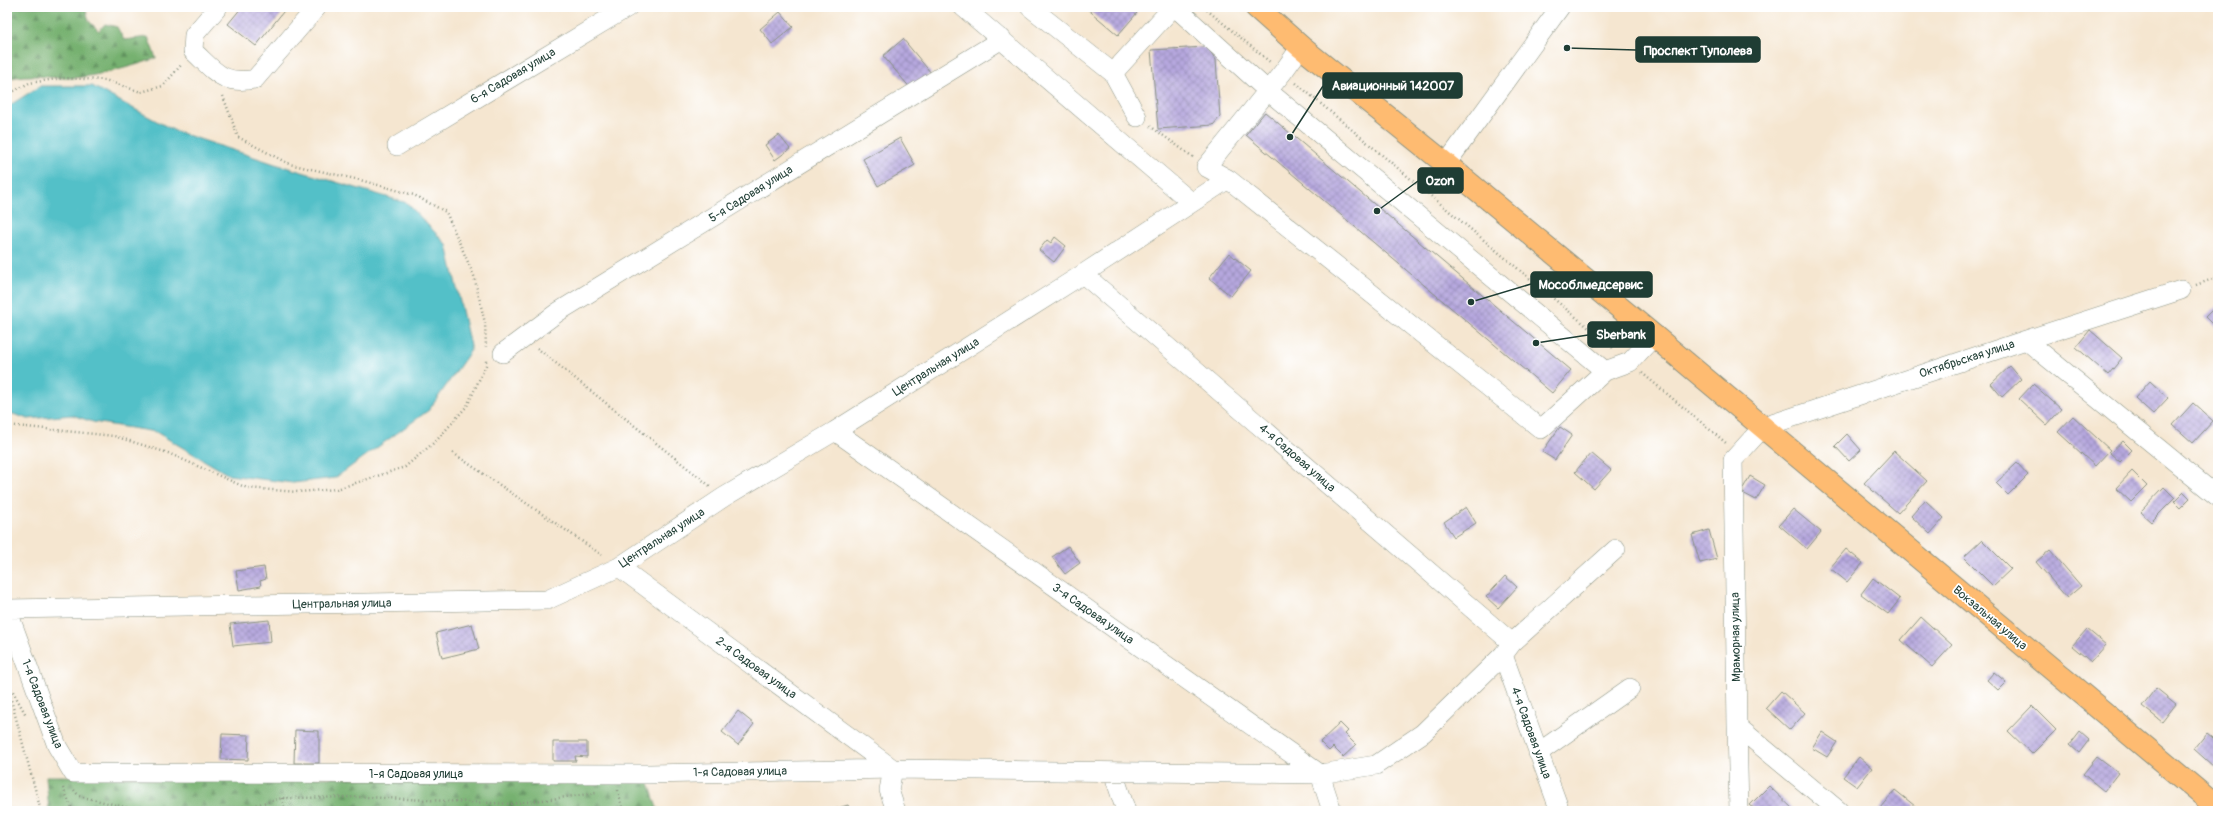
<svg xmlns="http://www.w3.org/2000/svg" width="2225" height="818" viewBox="0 0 2225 818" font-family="Pangolin,sans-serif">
  <defs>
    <pattern id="forest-firs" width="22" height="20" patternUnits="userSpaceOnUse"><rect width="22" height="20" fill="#76b170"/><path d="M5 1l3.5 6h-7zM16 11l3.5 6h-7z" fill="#60915d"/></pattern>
    <pattern id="building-cross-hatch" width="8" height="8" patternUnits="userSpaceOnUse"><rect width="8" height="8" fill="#b6a7de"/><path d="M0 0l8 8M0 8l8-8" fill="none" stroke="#9389b5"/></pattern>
  </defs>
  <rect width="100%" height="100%" fill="#fff"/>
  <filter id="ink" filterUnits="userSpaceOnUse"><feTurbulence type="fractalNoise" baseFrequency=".025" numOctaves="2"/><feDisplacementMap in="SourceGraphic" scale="8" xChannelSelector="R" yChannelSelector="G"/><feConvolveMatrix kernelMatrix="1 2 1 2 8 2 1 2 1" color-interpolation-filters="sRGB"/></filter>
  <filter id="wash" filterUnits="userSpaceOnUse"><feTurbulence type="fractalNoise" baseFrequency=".012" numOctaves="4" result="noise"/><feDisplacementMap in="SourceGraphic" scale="16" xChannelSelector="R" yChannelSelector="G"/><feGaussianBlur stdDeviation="0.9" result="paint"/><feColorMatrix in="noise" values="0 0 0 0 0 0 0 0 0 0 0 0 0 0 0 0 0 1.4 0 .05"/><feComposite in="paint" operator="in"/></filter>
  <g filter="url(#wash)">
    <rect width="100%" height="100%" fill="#f5e6d0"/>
    <path fill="url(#forest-firs)" stroke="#4a7752" d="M7,7H85L89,21L99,31L105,24L117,27L124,40L148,37L156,58C136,66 93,77 72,78C47,79 33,72 7,79Z
      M46,776L648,780L658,811H49Z"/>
    <path fill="#52c0c8" stroke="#387e7e" d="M40,86H92L175,131L275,164L407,203L447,245L471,350L429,410L335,478L293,483L229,475L156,432L93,422L72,415L28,419L7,412V107Z"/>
    <g id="blocks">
      <path fill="url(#building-cross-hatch)" d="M242,7H287L256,46L228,24Z
        M1085,7H1130L1137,13L1118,35Z
        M780,12L793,27L772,44L760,29Z
        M903,39L931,73L912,90L883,56Z
        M1207,47L1216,60L1220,117L1213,125L1158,129L1151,50Z
        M1265,112L1571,370L1552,393L1246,135Z
        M779,135L790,149L775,160L765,145Z
        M900,138L915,165L878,186L863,159Z
        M1055,237L1066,246L1054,262L1039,250L1047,240L1051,243Z
        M1229,253L1251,271L1231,296L1209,278Z
        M2218,304V330L2205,317Z
        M2090,330L2122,358L2108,375L2076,347Z
        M2010,366L2021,379L2002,397L1991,384Z
        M2150,381L2168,398L2153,414L2135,398Z
        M2033,384L2061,409L2047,425L2019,399Z
        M2193,403L2213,421L2193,443L2173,425Z
        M2073,416L2110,450L2095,466L2058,432Z
        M1560,427L1572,435L1555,460L1542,452Z
        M1847,434L1861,450L1849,461L1835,446Z
        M2123,441L2132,450L2120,462L2110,453Z
        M1894,451L1927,481L1898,513L1864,483Z
        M1591,453L1611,470L1594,489L1575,472Z
        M2017,463L2028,475L2008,495L1996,483Z
        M2132,471L2147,486L2131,502L2116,488Z
        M1750,476L1765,485L1756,500L1741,492Z
        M2164,487L2175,498L2151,522L2140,512Z
        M2184,492L2190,498L2180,508L2174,502Z
        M1925,500L1944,518L1930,534L1911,516Z
        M1466,507L1476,523L1454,537L1444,522Z
        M1793,509L1821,532L1807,549L1779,525Z
        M1709,530L1717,559L1700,563L1692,535Z
        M1982,540L2011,569L1993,586L1964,557Z
        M1068,546L1080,563L1065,574L1052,557Z
        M1846,549L1863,563L1847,582L1830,568Z
        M2050,550L2081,586L2067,598L2036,562Z
        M264,567L266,579L260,581L261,586L239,590L236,571Z
        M1505,576L1517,587L1498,608L1486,597Z
        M1873,578L1900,599L1888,614L1861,594Z
        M1921,617L1952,645L1932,667L1901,640Z
        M269,620L271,642L233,646L230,624Z
        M472,624L479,649L442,658L436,633Z
        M2087,629L2106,645L2091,662L2072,646Z
        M1994,672L2006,682L1998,690L1987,680Z
        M2156,688L2176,704L2162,722L2142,706Z
        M1781,691L1805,713L1790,730L1766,708Z
        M2032,706L2056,730L2032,754L2008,731Z
        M738,711L754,724L738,745L722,732Z
        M1340,723L1348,731L1345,734L1356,745L1343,757L1333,747L1329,751L1320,742Z
        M295,730L319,731V763H294Z
        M1822,732L1837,742L1827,757L1812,748Z
        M2080,732L2089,740L2079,753L2070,745Z
        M2207,733L2218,742V762L2214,767L2194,749Z
        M222,734L249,735L248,760L221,759Z
        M553,742H587V757L575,756L576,761H553Z
        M1859,757L1872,768L1857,787L1843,777Z
        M2097,757L2118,773L2104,791L2083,774Z
        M1769,786L1795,811H1757L1750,805Z
        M1895,790L1915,806L1910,811H1885L1880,808Z
        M848,805L850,811H828Z"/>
    </g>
  </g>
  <g filter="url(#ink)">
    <use href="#blocks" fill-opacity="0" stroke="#8a9282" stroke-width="1"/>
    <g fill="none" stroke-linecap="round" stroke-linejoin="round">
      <g stroke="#8a9282" stroke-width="20">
        <path id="minor" d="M218,7L194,35L193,51C216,72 222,85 255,79L317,7
          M963,7L1191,202
          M1030,7L1113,73L1173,7
          M1175,7L1268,91L1605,371
          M1301,47L1283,72L1206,167L1228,179L1541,429L1605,371L1630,362L1654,336
          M1113,73L1137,117
          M397,146L628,7
          M1446,164L1560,7
          M1228,179L1083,274L835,431L724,497L619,567L547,600L7,609L57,746L73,773L649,774L893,769L1320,774L1376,765L1423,733L1503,655L1512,643L1616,549
          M1083,274L1512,643
          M2026,340L2181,290
          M503,353L558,312L1002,39
          M835,431L1320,774L1332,811
          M619,567L893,769
          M1503,655L1560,811
          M1737,726L1739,811
          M1538,753L1630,688
          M893,769L889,790L896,811
          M1113,772L1126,811
          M1839,811L1737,726L1733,460L1763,427L2026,340L2218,497"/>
      </g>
      <g stroke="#8a9282" stroke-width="24">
        <path id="major" d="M1256,7L1301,47L1446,164L1654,336L2218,808"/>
      </g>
      <path stroke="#8a9282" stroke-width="2.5" stroke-dasharray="1 3" stroke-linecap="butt" d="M1207,10L1270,62
        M1296,83L1614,349
        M7,95L29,83L63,78L105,80L141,92L163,86L182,64
        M223,96L238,137L289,164L360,180L414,195L446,212L474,276L485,323L486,347
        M1150,126L1193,157
        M2196,285L2218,277
        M537,348L710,486
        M1642,373L1726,443
        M7,425L114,436L168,453L247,488L298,492L337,489L405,467L437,440L467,406L486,365V358
        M453,453L602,555
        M7,681L26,715
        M7,685L41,811
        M63,788L73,811
        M74,790L79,796L141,811
        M618,790L623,811
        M282,798L285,811
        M233,811L282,798L365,797L511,804L597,793"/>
      <use href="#minor" stroke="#fff" stroke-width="19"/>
      <use href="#major" stroke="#febb71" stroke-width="22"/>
    </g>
  </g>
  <g text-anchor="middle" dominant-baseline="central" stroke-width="3.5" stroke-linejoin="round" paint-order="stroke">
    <g font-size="12" fill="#1f3d34" stroke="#fff">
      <text transform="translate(513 76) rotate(-31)">6-я Садовая улица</text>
      <text transform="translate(751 194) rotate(-32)">5-я Садовая улица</text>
      <text transform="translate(1967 359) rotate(-18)">Октябрьская улица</text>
      <text transform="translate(936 367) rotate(-32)">Центральная улица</text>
      <text transform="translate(1297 458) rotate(41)">4-я Садовая улица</text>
      <text transform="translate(662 538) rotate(-33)">Центральная улица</text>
      <text transform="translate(342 604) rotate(-1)">Центральная улица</text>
      <text transform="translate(1093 614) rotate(35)">3-я Садовая улица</text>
      <text transform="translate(1990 618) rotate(40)">Вокзальная улица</text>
      <text transform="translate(1736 637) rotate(-91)">Мраморная улица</text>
      <text transform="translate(756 668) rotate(36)">2-я Садовая улица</text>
      <text transform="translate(42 704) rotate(69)">1-я Садовая улица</text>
      <text transform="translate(1531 733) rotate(70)">4-я Садовая улица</text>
      <text transform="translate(740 772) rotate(-1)">1-я Садовая улица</text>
      <text x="416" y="774">1-я Садовая улица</text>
    </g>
  </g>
  <path fill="none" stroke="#1f3d34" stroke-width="1.5" d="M1567 48L1636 50M1290 137L1323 86M1377 211L1418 181M1471 302L1531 284M1536 343L1588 335"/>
  <g fill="#1f3d34" stroke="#fff" stroke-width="1.5">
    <circle cx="1567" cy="48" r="4"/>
    <circle cx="1290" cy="137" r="4"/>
    <circle cx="1377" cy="211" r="4"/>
    <circle cx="1471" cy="302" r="4"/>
    <circle cx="1536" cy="343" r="4"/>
  </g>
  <g fill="#1f3d34" stroke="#1f3d34" stroke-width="1.5">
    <rect x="1636" y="37" width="124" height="25" rx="4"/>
    <rect x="1323" y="73" width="139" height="25" rx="4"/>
    <rect x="1418" y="168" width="45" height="25" rx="4"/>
    <rect x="1531" y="272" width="121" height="25" rx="4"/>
    <rect x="1588" y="322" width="66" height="25" rx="4"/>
  </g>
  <g font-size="13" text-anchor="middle" font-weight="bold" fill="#fff">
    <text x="1698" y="55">Проспект Туполева</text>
    <text x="1393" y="90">Авиационный 142007</text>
    <text x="1440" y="185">Ozon</text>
    <text x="1591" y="289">Мособлмедсервис</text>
    <text x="1621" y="339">Sberbank</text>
  </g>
  <rect width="2225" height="818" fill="none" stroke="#fff" stroke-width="24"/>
</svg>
